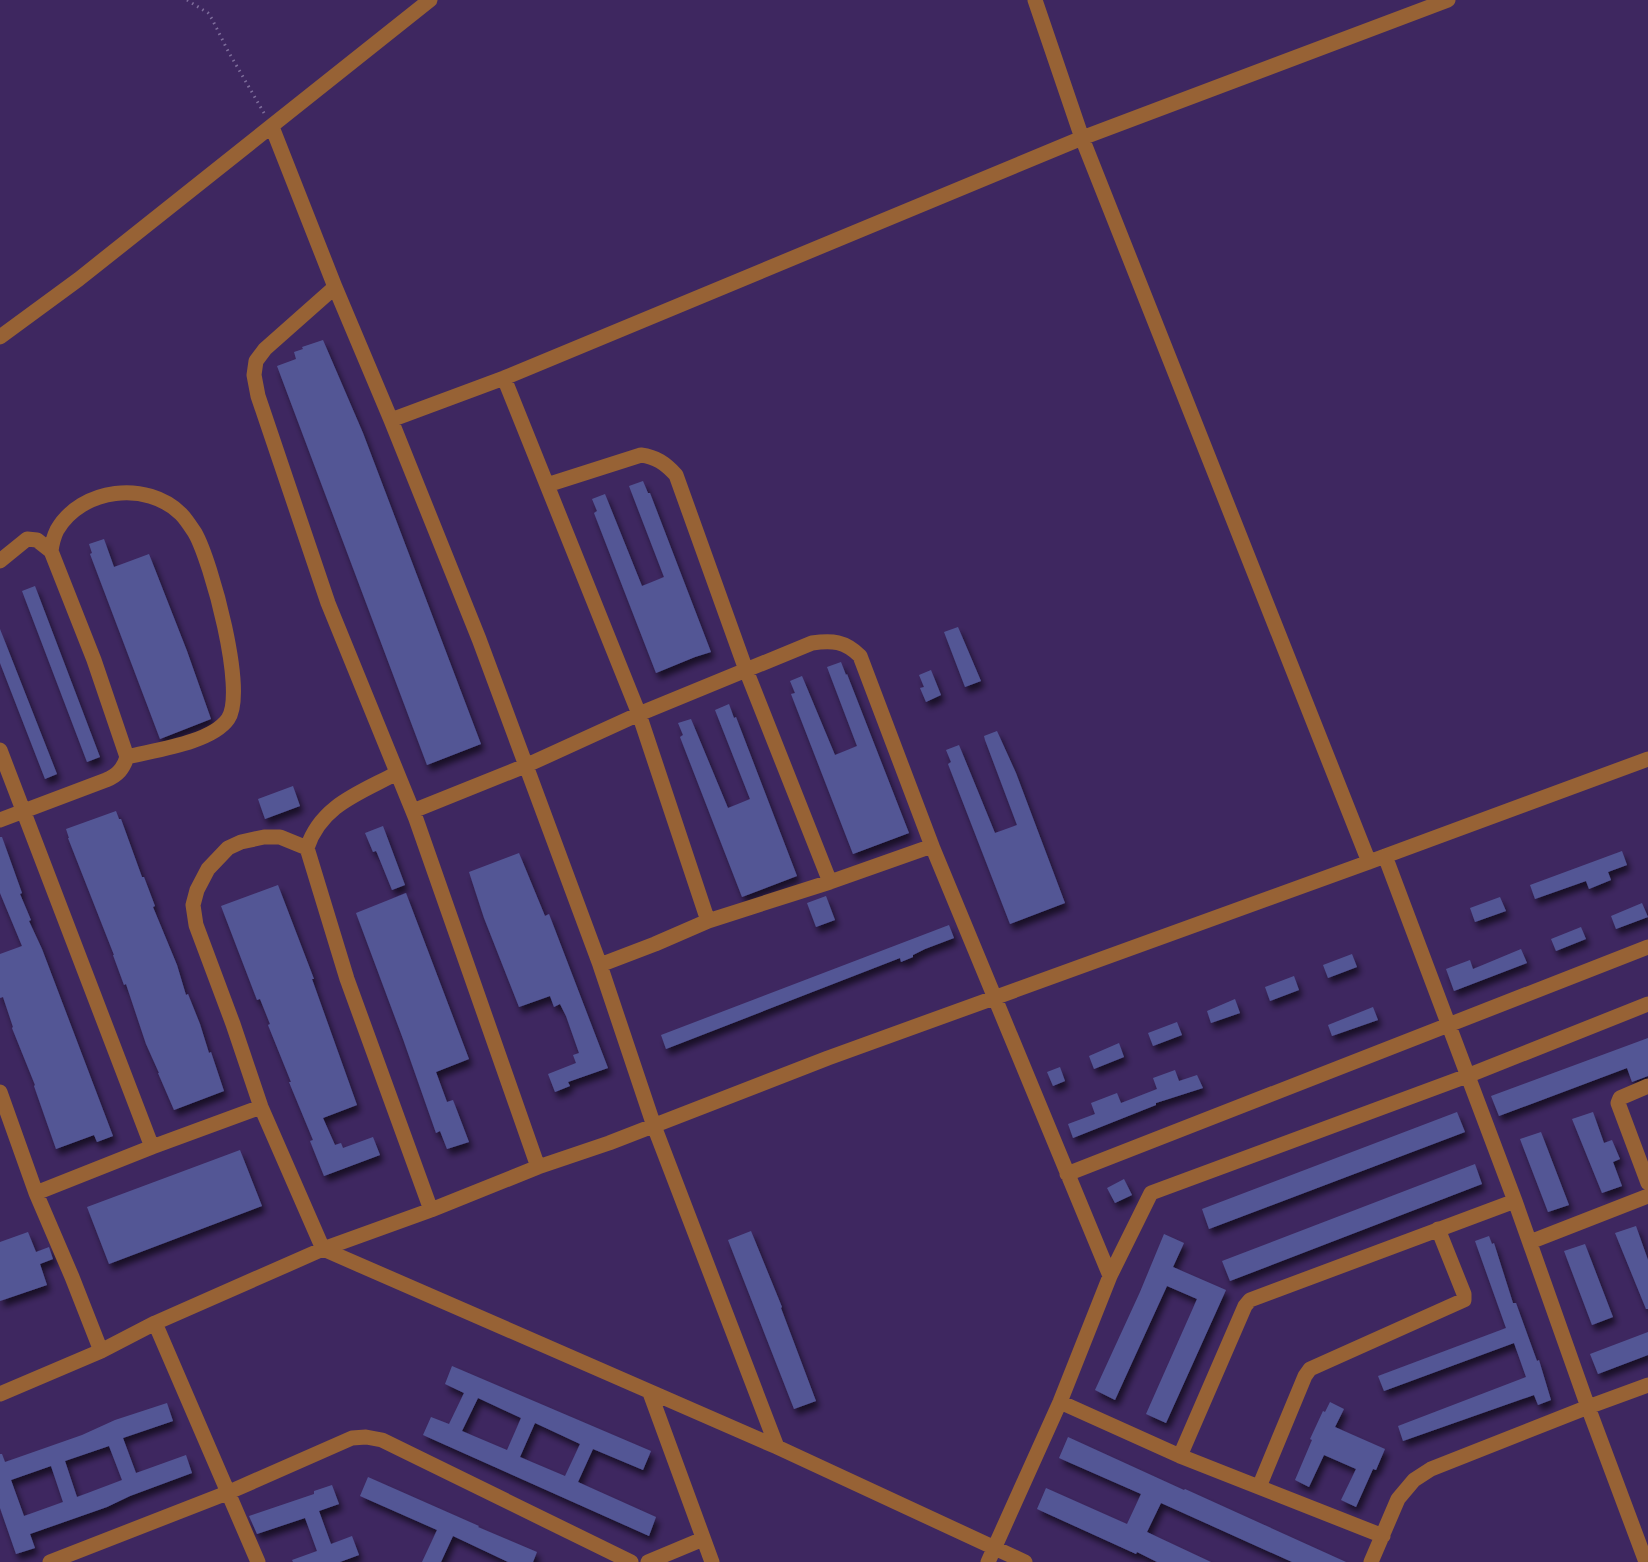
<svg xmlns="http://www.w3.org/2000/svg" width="1648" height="1562" viewBox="0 0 1648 1562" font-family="'IBM Plex Sans',sans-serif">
  <defs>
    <filter id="shadow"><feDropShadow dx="3.5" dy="6" stdDeviation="3" flood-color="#0009"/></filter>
  </defs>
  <rect width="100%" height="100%" fill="#3e2760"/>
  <path fill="#535795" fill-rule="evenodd" filter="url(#shadow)" d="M323,340L363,433L481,744L427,765L277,366L296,359L294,352L303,349L302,347Z
    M643,481L648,493H650L711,652L695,657L656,673L594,513L597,511L592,499L605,494L642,586L664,577L629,486Z
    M104,539L114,567L149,554L187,651L211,719L160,739L90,554L92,553L89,544Z
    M35,586L100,757L87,762L22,591Z
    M958,627L981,681L965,687L944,632Z
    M0,629L57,774L45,779L0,663Z
    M841,662L846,675L847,674L909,833L853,854L791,694L795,693L790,681L802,676L835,755L857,746L827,667Z
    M931,670L941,695L926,702L920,688L924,687L919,675Z
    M729,704L734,718L736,717L797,876L742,897L680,737L683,735L678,723L691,719L728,808L750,799L715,710Z
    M997,731L1016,773L1065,903L1010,924L948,764L951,762L946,750L959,745L995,833L1017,825L985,740L984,736Z
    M293,786L300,806L265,819L258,799Z
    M116,811L119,819H121L142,877H144L155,906L153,907L177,965L186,995L188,994L200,1024L209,1053L211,1052L224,1091L174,1110L158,1073H159L146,1044L126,984L124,985L113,955H114L68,838H69L66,829Z
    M383,826L405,885L392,890L377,853L376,851L373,852L365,833Z
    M0,837H2L22,893L20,894L31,920L29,921L42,949L113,1136L97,1142L94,1135L56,1149L34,1086L35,1085L12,1028L13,1027L3,997L0,998V954L22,946L0,893Z
    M1622,851L1627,865L1608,872L1611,880L1589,889L1586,881L1535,899L1530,885Z
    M519,853L545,916L549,914L608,1068L568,1082L570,1086L555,1092L548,1074L576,1063L573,1055L579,1053L566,1016L560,1004L554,1007L550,996L519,1007L484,918L469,872Z
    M278,885L314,979H312L357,1105L323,1118L335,1145L341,1143L343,1148L373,1137L380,1155L324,1176L310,1141L313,1140L289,1082H291L268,1025L270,1024L260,999L257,1000L221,906Z
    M406,893L469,1059L436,1072L447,1102L453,1100L469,1142L447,1149L440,1131L436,1133L403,1039L356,913Z
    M826,896L835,920L816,927L807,903Z
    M1500,897L1506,911L1475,922L1470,908Z
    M1642,903L1648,917L1616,929L1611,916Z
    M949,925L954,938L925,949L913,955V957L901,962L900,958L666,1049L661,1035Z
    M1581,927L1586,939L1556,951L1551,939Z
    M1521,949L1527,963L1454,991L1446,969L1470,960L1473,969Z
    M1352,954L1357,967L1328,978L1323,965Z
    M1294,976L1299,990L1270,1001L1265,987Z
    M1235,999L1240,1013L1211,1023L1207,1011Z
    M1373,1007L1378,1020L1332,1036L1328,1025Z
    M1177,1022L1182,1035L1153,1046L1148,1033Z
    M1648,1038V1076L1632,1082L1627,1068L1499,1116L1491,1096Z
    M1119,1043L1124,1057L1094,1069L1089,1056Z
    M1060,1067L1065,1081L1053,1086L1047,1072Z
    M1175,1070L1179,1081L1197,1075L1203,1088L1156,1103V1105L1073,1138L1068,1124L1095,1114L1091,1103L1117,1093L1121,1103L1157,1089L1153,1078Z
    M1457,1112L1465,1132L1209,1229L1202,1209Z
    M1593,1112L1604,1143L1612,1140L1620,1159L1613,1162L1622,1186L1602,1193L1572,1119Z
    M1541,1132L1569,1205L1548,1212L1520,1139Z
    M240,1150L262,1206L109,1264L87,1207Z
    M1475,1164L1482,1184L1230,1281L1222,1261Z
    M1124,1179L1132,1195L1115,1203L1107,1188Z
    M1636,1226L1648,1260V1309H1646L1615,1233Z
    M751,1231L782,1307L781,1308L816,1401L794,1409L728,1240Z
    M28,1232L36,1252L49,1247L53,1259L40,1264L47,1285L0,1301V1242Z
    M1164,1234L1184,1243L1173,1267L1226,1290L1166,1423L1146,1414L1197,1299L1167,1286L1115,1400L1095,1390L1140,1292Z
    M1489,1236L1492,1244L1494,1243L1513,1303H1516L1537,1361L1539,1360L1551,1400L1538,1405L1534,1395L1403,1441L1398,1426L1526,1377L1514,1343L1384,1391L1378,1376L1506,1328L1475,1241Z
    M1585,1244L1613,1317L1592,1325L1564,1251Z
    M1648,1332V1355L1598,1374L1590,1354Z
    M452,1366L651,1451L643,1470L593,1449L578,1482L656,1517L649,1536L423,1435L431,1417L449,1424L464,1393L445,1384ZM478,1398L521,1418L507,1450L462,1431ZM535,1423L580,1444L565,1476L520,1457Z
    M1330,1402L1344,1409L1335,1427L1385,1449L1376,1470L1373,1469L1356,1507L1341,1500L1356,1469L1324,1455L1309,1487L1295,1480L1312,1440L1310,1439L1323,1411L1325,1412Z
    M167,1403L173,1421L123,1438L136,1473L186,1455L192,1473L130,1496L107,1507L30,1534L35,1548L16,1554L0,1508V1454H2L5,1462L82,1435L115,1420ZM109,1446L122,1480L77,1497L65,1461ZM51,1466L63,1502L24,1516L11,1480Z
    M1068,1437L1184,1490L1185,1489L1346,1562H1292L1161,1503L1147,1532L1211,1562H1157L1137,1552L1136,1554L1037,1509L1046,1488L1127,1524L1141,1494L1059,1458Z
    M368,1477L479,1526L478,1527L537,1552L533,1562H508L453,1536L441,1562H422L437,1530L360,1496Z
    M332,1485L339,1504L319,1511L331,1544L352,1536L359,1555L340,1562H293L292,1560L317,1551L305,1518L257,1534L249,1516L314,1494V1491Z"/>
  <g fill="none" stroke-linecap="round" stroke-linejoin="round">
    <path stroke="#7e6d9b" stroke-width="3" stroke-dasharray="1.5 4.5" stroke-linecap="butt" d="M187,0L208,13L212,19L228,51L264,113"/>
    <path stroke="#976235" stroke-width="15" d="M1035,0L1082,138L1369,862
      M272,127L335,287L391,420L479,639L600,965L654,1126L777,1447
      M335,287L265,349L256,361L254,375L258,396L328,603L416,819L538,1167
      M0,337L79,279L430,0
      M504,378L639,714L708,921L655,944L600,965
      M391,420L504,378L1082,138L1448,0
      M547,485L641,455C656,457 665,463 676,475L746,670L830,882
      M51,551C52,544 54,536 57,530C81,488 147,480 181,514C186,519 191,527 195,533C211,561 247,692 228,719C211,743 155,750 127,757
      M0,561L27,539L37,540L51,551L94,660L127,757C123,769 118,775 106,780L0,820
      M0,750L152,1147
      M397,773C360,793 321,805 307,848L347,979L431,1210
      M413,811L525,766L639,714L812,643C832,640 845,641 860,656L932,846L830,882L708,921
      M932,846L1110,1276
      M307,848L280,837H264L241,842L228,848L208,869L197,890L193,905L196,925L233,1024L261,1107L323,1249L777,1447L1025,1562
      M1385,856L1515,1201L1588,1407L1646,1562
      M1648,1086L1620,1098L1618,1103L1648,1183
      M0,1092L36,1193L72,1277L101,1351
      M1067,1174L1648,947
      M36,1193L152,1147L261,1107
      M1530,1242L1648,1196
      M155,1323L258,1562
      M650,1393L712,1562
      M0,1394L101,1351L155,1323L323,1249L431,1210L538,1167L609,1143L828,1058L1369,862L1648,759
      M1060,1402L1180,1456L1383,1536
      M1180,1456L1245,1306L1250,1300L1515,1201
      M1259,1487L1305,1376L1310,1369L1464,1300V1294L1438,1229
      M50,1562L227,1493L352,1438L366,1437L382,1440L631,1562
      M648,1562L703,1539
      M988,1562L1060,1402L1110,1276L1151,1193L1467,1076L1648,1004
      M1371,1562L1398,1499L1414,1480L1431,1469L1588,1407L1648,1385"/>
  </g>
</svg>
